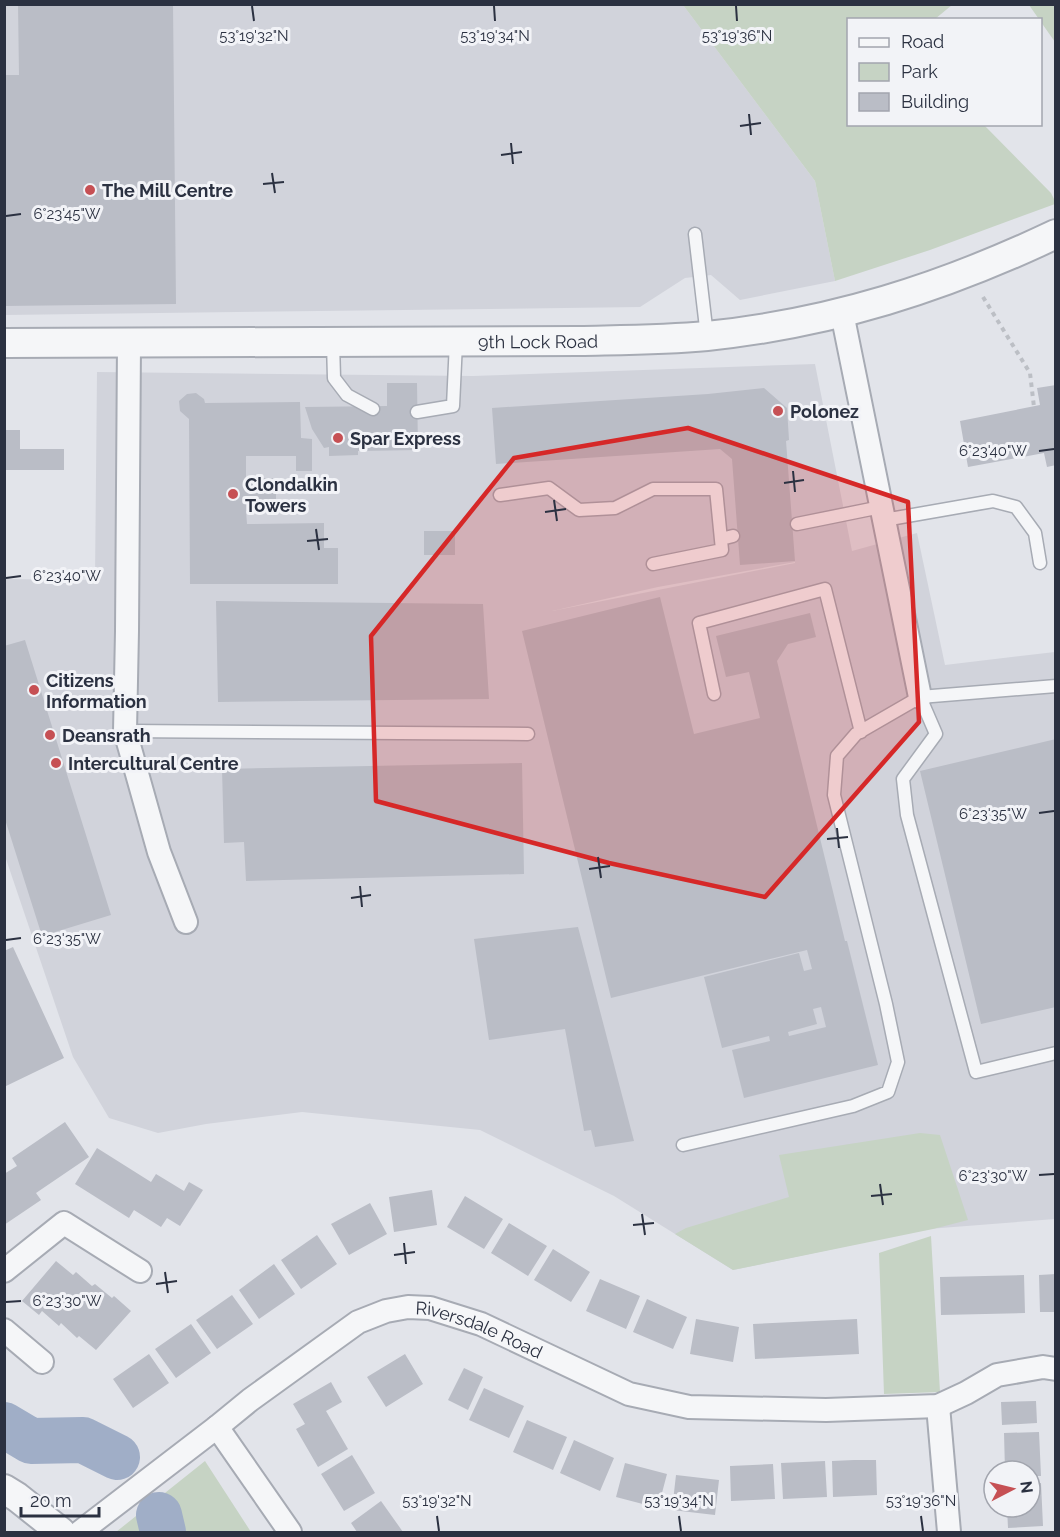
<svg xmlns="http://www.w3.org/2000/svg" width="1060" height="1537" viewBox="0 0 1060 1537" font-family="Raleway,sans-serif">
  <rect width="100%" height="100%" fill="#e2e4ea"/>
  <path fill="#d1d3db" fill-rule="evenodd" d="M4,5H683L815,181L835,281L740,300L711,275L685,278L640,307L5,315Z
    M815,364L852,551L917,533L945,665L1055,652V1219L928,1229L733,1270L614,1196L480,1130L302,1112L206,1124L158,1133L109,1118L73,1057L5,856L4,579L95,580L97,372L473,376ZM795,562V563L552,611L658,587Z"/>
  <path fill="#c6d3c4" d="M683,5H952L935,19L848,20V124L984,125L1051,193L1055,201V204L930,250L835,281L815,181Z
    M1029,5H1055V42Z
    M920,1133L940,1135L968,1220L933,1229L733,1270L675,1234L686,1228L789,1197L779,1155Z
    M931,1236L940,1392L884,1394L879,1253Z
    M205,1461L251,1532H116Z"/>
  <g fill="none" stroke-linecap="round" stroke-linejoin="round">
    <path stroke="#a0aec7" stroke-width="46" d="M4,1425L31,1441L83,1440L117,1457
      M159,1515L163,1532"/>
  </g>
  <path fill="#babdc6" fill-rule="evenodd" d="M18,4H173L176,304L4,306V75H19Z
    M387,383H417L418,450L358,451V455L329,456V447L324,448L312,429L305,407L387,406Z
    M1056,385V465L1047,467L1044,453L968,467L960,421L1040,405L1037,388Z
    M764,388L787,408L789,440L786,441L795,561L740,565L732,459L720,449L496,464L492,408L708,394Z
    M196,393L204,399L205,403L300,402L301,438L312,439V471H296V456H246V478H276V511H246L247,524L324,523V548H338V584H190L189,419L180,411L179,401L187,394Z
    M4,430H20V449H64V470H4Z
    M424,531H455V555H424Z
    M660,597L694,734L760,718L749,672L726,677L716,636L810,613L816,637L788,644L777,661L845,941H847L878,1065L744,1098L732,1050L770,1041L769,1036L722,1048L704,977L799,953L804,971L812,969L807,950L611,998L522,631ZM821,1007L826,1027L789,1036L788,1032L817,1024L813,1009Z
    M216,601L483,604L489,699L218,702Z
    M25,640L111,915L42,936L4,816V646Z
    M1056,739V1007L981,1024L920,771Z
    M522,763L524,874L246,881L244,842L224,843L222,769Z
    M578,927L634,1141L595,1147L591,1130L584,1131L565,1029L489,1040L474,939Z
    M13,947L64,1058L4,1087V951Z
    M65,1122L89,1157L36,1193L41,1200L4,1225V1174L17,1166L12,1158Z
    M97,1148L151,1182L156,1174L184,1191L189,1182L203,1190L180,1226L167,1218L161,1227L134,1210L129,1218L75,1184Z
    M432,1190L437,1225L394,1232L389,1197Z
    M465,1196L503,1219L484,1249L447,1227Z
    M370,1203L387,1234L349,1255L331,1224Z
    M509,1223L547,1246L528,1276L491,1253Z
    M317,1235L337,1264L301,1289L281,1260Z
    M553,1249L590,1272L571,1302L534,1280Z
    M56,1261L73,1275L76,1272L92,1286L95,1284L112,1298L114,1296L131,1311L96,1350L79,1336L77,1338L61,1323L59,1326L42,1311L39,1315L22,1301Z
    M274,1264L295,1294L259,1319L239,1290Z
    M1056,1274V1312H1040L1039,1275Z
    M1024,1275L1025,1313L941,1315L940,1277Z
    M600,1279L640,1296L626,1329L586,1311Z
    M232,1295L253,1324L217,1349L196,1320Z
    M647,1299L687,1317L673,1349L633,1332Z
    M696,1319L739,1327L733,1362L690,1354Z
    M857,1319L859,1354L755,1359L753,1324Z
    M191,1324L211,1353L176,1378L155,1349Z
    M149,1354L169,1383L133,1408L113,1379Z
    M405,1354L423,1384L386,1407L367,1377Z
    M464,1368L483,1377L468,1410L448,1400Z
    M331,1382L342,1402L326,1411L348,1449L318,1467L296,1429L305,1424L293,1404Z
    M484,1388L524,1406L509,1438L469,1420Z
    M1036,1401L1037,1423L1002,1425L1001,1402Z
    M527,1420L567,1437L553,1470L513,1452Z
    M1039,1432L1041,1476H1030V1471H1005L1004,1433Z
    M574,1440L614,1458L600,1491L560,1473Z
    M352,1455L375,1493L344,1511L321,1474Z
    M854,1460H876L877,1495L833,1497L832,1461Z
    M825,1461L827,1497L783,1499L781,1463Z
    M625,1463L667,1474L658,1508L616,1497Z
    M773,1464L775,1499L731,1501L730,1466Z
    M676,1475L719,1480L715,1515L672,1510Z
    M1030,1483H1041L1043,1526L1008,1528L1007,1507H1030Z
    M381,1501L403,1532H357L351,1523Z"/>
  <g fill="none" stroke-linecap="round" stroke-linejoin="round">
    <g stroke="#a7abb4" stroke-width="15">
      <path id="service" d="M695,234L707,336
        M333,343L334,378L347,395L373,409
        M417,412L453,406L456,342
        M500,495L549,488L579,510L615,508L653,489H716L722,550L653,564
        M884,520L993,501L1016,507L1035,533L1040,563
        M797,524L881,507
        M721,539L733,536
        M714,694L699,623L825,589L861,732
        M920,697L936,734L903,779L907,815L976,1072L1056,1053
        M125,731L528,734
        M683,1145L853,1106L888,1092L898,1062L886,1004L834,795L837,756L856,734L920,697L1056,686"/>
    </g>
    <g stroke="#a7abb4" stroke-width="26">
      <g id="minor">
        <path d="M842,313L920,697"/>
        <path d="M129,343L127,631L125,731L159,852L186,922"/>
        <path d="M4,1271L64,1223L140,1271"/>
        <path d="M4,1330L42,1362"/>
        <path d="M938,1406L949,1532"/>
        <path d="M217,1427L290,1532"/>
        <path id="s1" d="M80,1532L217,1427L250,1400L358,1322L386,1311L408,1307L430,1308L481,1324L629,1394L689,1407L826,1410L938,1406L966,1393L997,1375L1043,1367L1056,1369"/>
      </g>
    </g>
    <g stroke="#a7abb4" stroke-width="32">
      <g id="tertiary">
        <path id="s2" d="M4,343L579,341C622,340 664,340 707,336C832,323 942,288 1056,234"/>
        <path d="M4,1489L17,1497L61,1532"/>
      </g>
    </g>
    <path stroke="#bcbfc5" stroke-width="4" stroke-dasharray="4.5 4.5" stroke-linecap="butt" d="M983,297L1030,373L1034,407"/>
    <use href="#service" stroke="#f5f6f8" stroke-width="12"/>
    <use href="#minor" stroke="#f5f6f8" stroke-width="22"/>
    <use href="#tertiary" stroke="#f5f6f8" stroke-width="28"/>
  </g>
  <path fill="#d62828" fill-opacity="0.2" stroke="#d62828" stroke-width="4.5" stroke-linejoin="round" d="M688,428L908,502L919,722L765,897L609,863L376,801L371,636L514,458Z"/>
  <path fill="none" stroke="#2b3141" stroke-width="2" d="M252,6L254,21M494,6L495,21M736,6L737,21M749,114L751,135M740,126L761,123M511,143L513,164M501,155L522,152M272,173L275,193M263,184L284,182M6,216L21,214M1039,451L1054,449M793,471L795,492M784,483L804,480M554,500L557,521M545,512L566,509M316,529L319,550M307,541L328,539M6,578L21,576M1039,813L1054,811M837,828L839,848M827,839L848,837M598,857L601,878M589,869L610,866M360,886L362,907M351,898L371,895M6,940L21,938M1039,1175L1054,1174M880,1184L883,1205M871,1196L892,1194M642,1214L645,1235M633,1225L654,1223M404,1243L406,1264M394,1255L415,1252M165,1272L168,1293M156,1284L177,1281M6,1302L21,1301M437,1516L439,1531M679,1516L681,1531M921,1516L923,1531"/>
  <g fill="#c65054" stroke="#f2f3f7" stroke-width="2">
    <circle cx="90" cy="190" r="6"/>
    <circle cx="778" cy="411" r="6"/>
    <circle cx="338" cy="438" r="6"/>
    <circle cx="233" cy="494" r="6"/>
    <circle cx="34" cy="690" r="6"/>
    <circle cx="50" cy="735" r="6"/>
    <circle cx="56" cy="763" r="6"/>
  </g>
  <g text-anchor="middle" dominant-baseline="central" stroke-width="6" stroke-linejoin="round" paint-order="stroke">
    <g font-size="18" font-weight="bold" fill="#2b3141" stroke="#f2f3f7" text-anchor="start">
      <text x="102" y="190">The Mill Centre</text>
      <text x="790" y="411">Polonez</text>
      <text x="350" y="438">Spar Express</text>
      <text x="245" y="484">Clondalkin<tspan x="245" dy="21">Towers</tspan></text>
      <text x="46" y="680">Citizens<tspan x="46" dy="21">Information</tspan></text>
      <text x="62" y="735">Deansrath</text>
      <text x="68" y="763">Intercultural Centre</text>
    </g>
    <g font-size="18" fill="#2b3141" stroke="#f2f3f7">
      <text stroke="none"><textPath href="#s2" startOffset="534">9th Lock Road</textPath></text>
      <text stroke="none"><textPath href="#s1" startOffset="476">Riversdale Road</textPath></text>
    </g>
  </g>
  <g font-size="15" text-anchor="middle" fill="#2b3141" stroke="#f2f3f7" stroke-width="6" stroke-linejoin="round" paint-order="stroke">
    <text x="254" y="41">53°19'32"N</text>
    <text x="495" y="41">53°19'34"N</text>
    <text x="737" y="41">53°19'36"N</text>
    <text x="67" y="219">6°23'45"W</text>
    <text x="993" y="456">6°23'40"W</text>
    <text x="67" y="581">6°23'40"W</text>
    <text x="993" y="819">6°23'35"W</text>
    <text x="67" y="944">6°23'35"W</text>
    <text x="993" y="1181">6°23'30"W</text>
    <text x="67" y="1306">6°23'30"W</text>
    <text x="437" y="1506">53°19'32"N</text>
    <text x="679" y="1506">53°19'34"N</text>
    <text x="921" y="1506">53°19'36"N</text>
  </g>
  <rect width="1060" height="1537" fill="none" stroke="#2b3141" stroke-width="12"/>
  <rect x="847" y="18" width="195" height="108" fill="#f2f3f7" stroke="#a2a5ae" stroke-width="1.5"/>
  <rect x="859" y="38" width="30" height="9" fill="#f5f6f8" stroke="#a2a5ae" stroke-width="1.5"/>
  <text x="901" y="48" font-size="18" fill="#2b3141">Road</text>
  <rect x="859" y="63" width="30" height="18" fill="#c6d3c4" stroke="#a2a5ae" stroke-width="1.5"/>
  <text x="901" y="78" font-size="18" fill="#2b3141">Park</text>
  <rect x="859" y="93" width="30" height="18" fill="#babdc6" stroke="#a2a5ae" stroke-width="1.5"/>
  <text x="901" y="108" font-size="18" fill="#2b3141">Building</text>
  <g transform="translate(1012 1489) rotate(83)"><circle r="28" fill="#f2f3f7" stroke="#a2a5ae" stroke-width="1.5"/>
  <path d="M0-4.5L10 22L0 15L-10 22Z" fill="#c65054"/>
  <text y="-9" font-size="16" font-weight="bold" text-anchor="middle" fill="#2b3141">N</text>
  </g>
  <path d="M21 1507v9h78v-9" fill="none" stroke="#2b3141" stroke-width="3"/>
  <text x="30" y="1507" font-size="18" fill="#2b3141" stroke="#f2f3f7" stroke-width="4.5" paint-order="stroke">20 m</text>
</svg>
